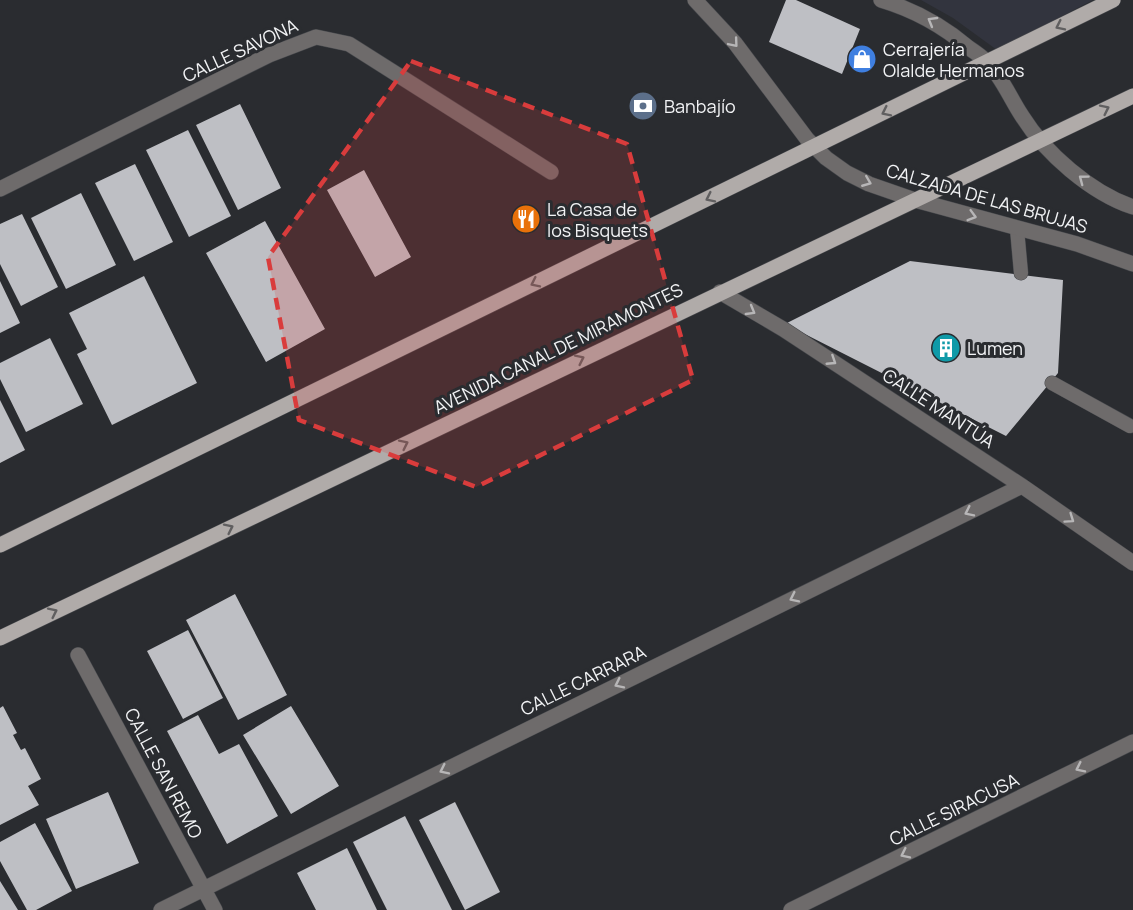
<svg xmlns="http://www.w3.org/2000/svg" width="1133" height="910" viewBox="0 0 1133 910" font-family="Manrope,sans-serif">
  <rect width="100%" height="100%" fill="#2a2c30"/>
  <path fill="#32343e" d="M921,0H1093L997,50L953,18Z"/>
  <path fill="#bebfc4" d="M786,0H796L860,29L842,74L769,42Z
    M240,104L281,188L238,210L196,125Z
    M188,130L231,216L189,237L146,150Z
    M135,164L173,242L134,261L95,183Z
    M364,170L411,257L375,277L327,190Z
    M81,193L116,265L66,289L31,218Z
    M22,214L58,287L21,306L0,264V224Z
    M265,221L325,329L266,362L206,253Z
    M910,261L1063,280L1058,373L1006,436L785,324Z
    M144,276L197,383L112,425L77,354L87,349L69,313Z
    M0,281L20,323L0,333Z
    M50,338L83,404L26,432L0,379V363Z
    M0,400L25,450L0,463Z
    M235,594L287,695L238,720L186,620Z
    M188,630L223,698L183,719L147,651Z
    M3,706L17,733L13,735L21,750L25,748L41,779L28,786L39,805L0,825V708Z
    M291,706L339,786L291,814L243,735Z
    M198,715L219,754L239,744L278,816L227,844L167,731Z
    M108,792L139,863L76,889L46,819Z
    M455,802L500,892L465,910L419,820Z
    M405,816L452,910H387L353,842Z
    M35,823L72,891L36,910H27L0,861V842Z
    M347,848L377,910H316L297,873Z
    M0,881L18,910H0Z"/>
  <g fill="none" stroke-linecap="round" stroke-linejoin="round">
    <g stroke="#46484c" stroke-width="15">
      <path id="service" d="M1017,229L1021,273
        M1052,383L1130,426"/>
    </g>
    <g stroke="#46484c" stroke-width="16">
      <path id="minor" d="M0,189L269,55L316,37L349,44L551,172
        M720,292L783,329L1022,486L1133,563
        M78,655L215,910
        M161,910L1022,486
        M791,910L1133,742"/>
    </g>
    <g stroke="#46484c" stroke-width="16">
      <path id="tertiary" d="M695,0L735,43L807,139L826,158L847,173L869,184L915,200L1077,244L1133,264
        M881,0C915,10 942,25 969,48C975,52 982,57 987,62C1002,77 1010,98 1022,116C1045,153 1091,193 1133,207"/>
    </g>
    <g stroke="#46484c" stroke-width="16">
      <path id="primary" d="M0,545L1113,0
        M0,638L1133,96"/>
    </g>
    <use href="#service" stroke="#6e6b6b" stroke-width="14"/>
    <use href="#minor" stroke="#6e6b6b" stroke-width="15"/>
    <use href="#tertiary" stroke="#6e6b6b" stroke-width="15"/>
    <use href="#primary" stroke="#b0aba9" stroke-width="15"/>
  </g>
  <defs><path id="oneway-chevron" d="M-2-3.5L2.5 0L-2 3.5" fill="none" stroke-width="1.6" stroke-linecap="round" stroke-linejoin="round" transform="scale(1.5)"/></defs>
  <g stroke="#b7b6b7">
    <use href="#oneway-chevron" transform="translate(932 21) rotate(-150)"/>
    <use href="#oneway-chevron" transform="translate(734 43) rotate(50)"/>
    <use href="#oneway-chevron" transform="translate(1083 179) rotate(-143)"/>
    <use href="#oneway-chevron" transform="translate(867 182) rotate(22)"/>
    <use href="#oneway-chevron" transform="translate(972 216) rotate(16)"/>
    <use href="#oneway-chevron" transform="translate(751 311) rotate(30)"/>
    <use href="#oneway-chevron" transform="translate(832 361) rotate(33)"/>
    <use href="#oneway-chevron" transform="translate(969 512) rotate(154)"/>
    <use href="#oneway-chevron" transform="translate(1070 519) rotate(35)"/>
    <use href="#oneway-chevron" transform="translate(794 598) rotate(154)"/>
    <use href="#oneway-chevron" transform="translate(619 684) rotate(154)"/>
    <use href="#oneway-chevron" transform="translate(1080 768) rotate(154)"/>
    <use href="#oneway-chevron" transform="translate(444 770) rotate(154)"/>
    <use href="#oneway-chevron" transform="translate(905 854) rotate(154)"/>
  </g>
  <g stroke="#605f60">
    <use href="#oneway-chevron" transform="translate(1060 26) rotate(154)"/>
    <use href="#oneway-chevron" transform="translate(1105 109) rotate(-26)"/>
    <use href="#oneway-chevron" transform="translate(886 112) rotate(154)"/>
    <use href="#oneway-chevron" transform="translate(710 198) rotate(154)"/>
    <use href="#oneway-chevron" transform="translate(535 283) rotate(154)"/>
    <use href="#oneway-chevron" transform="translate(580 359) rotate(-26)"/>
    <use href="#oneway-chevron" transform="translate(404 444) rotate(-26)"/>
    <use href="#oneway-chevron" transform="translate(229 528) rotate(-26)"/>
    <use href="#oneway-chevron" transform="translate(53 612) rotate(-26)"/>
  </g>
  <path fill="#d93c3c" fill-opacity="0.2" stroke="#d93c3c" stroke-width="4.5" stroke-dasharray="12 8" stroke-linejoin="round" d="M411,61L627,144L693,380L476,487L299,420L268,257Z"/>
  <defs>
    <g id="shop-disc" transform="scale(1.5)"><circle r="9.5" fill="#3f7fe0" stroke="#2a2c30"/><path d="M-5-2.5h2.3a2.7 3.5 0 0 1 5.4 0H5L5.5 6h-11ZM-1.5-2.5h3a1.5 2.3 0 0 0-3 0Z" fill="#fff"/></g>
    <g id="bank-disc" transform="scale(1.5)"><circle r="9.5" fill="#5c6f8a" stroke="#2a2c30"/><path d="M-6-4H6V4H-6ZM0-2.3a2.3 2.3 0 1 0 0 4.6a2.3 2.3 0 1 0 0-4.6Z" fill="#fff"/></g>
    <g id="restaurant-disc" transform="scale(1.5)"><circle r="9.5" fill="#e8710a" stroke="#2a2c30"/><path d="M-5-6h1v4h1v-4h1v4h1v-4h1v5L-1.5 .5V6h-2V.5L-5-1ZM5-6V6H3V1.5H1.5Q1.5-4 5-6Z" fill="#fff"/></g>
    <g id="building-disc" transform="scale(1.5)"><circle r="9.5" fill="#0f9aa8" stroke="#2a2c30"/><path d="M-4-6H4V6H1V3H-1V6H-4ZM-2.5-4.3h1.7v1.8h-1.7ZM.8-4.3h1.7v1.8H.8ZM-2.5-1h1.7V.8h-1.7ZM.8-1h1.7V.8H.8Z" fill="#fff"/></g>
  </defs>
  <g fill-rule="evenodd">
    <use href="#shop-disc" x="862" y="59"/>
    <use href="#bank-disc" x="643" y="106"/>
    <use href="#restaurant-disc" x="526" y="219"/>
    <use href="#building-disc" x="946" y="348"/>
  </g>
  <g text-anchor="middle" dominant-baseline="central" stroke-width="6" stroke-linejoin="round" paint-order="stroke">
    <g font-size="18" fill="#f2f3f5" stroke="#2a2c30" text-anchor="start">
      <text x="883" y="49">Cerrajería<tspan x="883" dy="21">Olalde Hermanos</tspan></text>
      <text x="664" y="106">Banbajío</text>
      <text x="547" y="209">La Casa de<tspan x="547" dy="21">los Bisquets</tspan></text>
      <text x="967" y="348">Lumen</text>
    </g>
    <g font-size="18" fill="#f2f3f5" stroke="#2a2c30">
      <text transform="translate(240 50) rotate(-25)">CALLE SAVONA</text>
      <text transform="translate(987 198) rotate(16)">CALZADA DE LAS BRUJAS</text>
      <text transform="translate(558 348) rotate(-26)">AVENIDA CANAL DE MIRAMONTES</text>
      <text transform="translate(939 408) rotate(33)">CALLE MANTÚA</text>
      <text transform="translate(583 680) rotate(-26)">CALLE CARRARA</text>
      <text transform="translate(164 773) rotate(62)">CALLE SAN REMO</text>
      <text transform="translate(954 809) rotate(-26)">CALLE SIRACUSA</text>
    </g>
  </g>
</svg>
